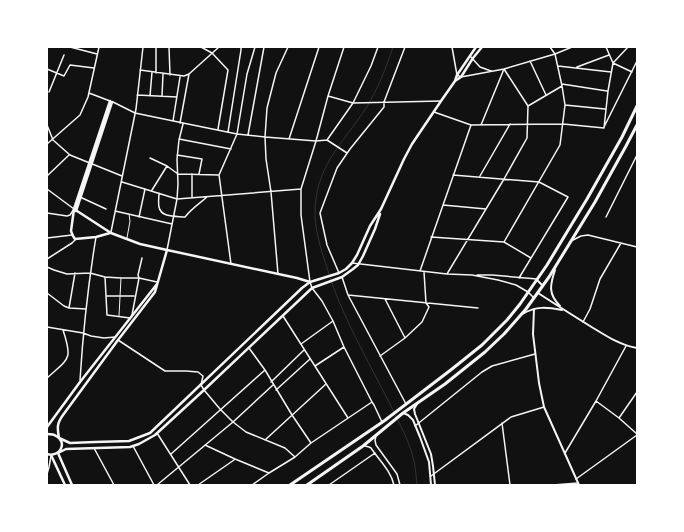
<svg xmlns="http://www.w3.org/2000/svg" width="684" height="532" viewBox="0 0 684 532" font-family="'Asap Condensed',sans-serif">
  <rect width="100%" height="100%" fill="#111"/>
  <g fill="none" stroke-linecap="round" stroke-linejoin="round">
    <path stroke="#333" stroke-width="1" d="M329,274C323,255 316,236 315,216C314,167 342,145 366,108C378,89 386,68 393,47
      M330,278C346,324 372,368 394,412
      M395,415C401,426 407,438 411,450C415,462 416,473 417,485"/>
    <path stroke="#f5f5f5" stroke-width="1" d="M127,238L130,221L129,214
      M119,316L121,278"/>
    <path stroke="#f5f5f5" stroke-width="1.5" d="M47,238L72,235"/>
    <path stroke="#f5f5f5" stroke-width="1.5" d="M70,47L97,54
      M156,47V73
      M169,47L170,75
      M201,47L212,53L228,70L218,129
      M344,47L328,96L316,141L301,189V215L310,282L312,288L322,301L333,321L344,347L372,402L374,405L382,422
      M452,47L457,75L461,77L504,69L555,54L572,47
      M606,47L613,63L632,72
      M470,56L480,67L491,71
      M530,61L546,95
      M558,66L611,72
      M577,67L609,55
      M47,69L64,76L70,65L94,68
      M140,70L184,76L189,74L219,47
      M562,84L607,91
      M49,92L64,55
      M89,93L110,101
      M137,95L177,97
      M150,96L152,72
      M162,96L163,74
      M328,96L353,103L441,101
      M113,102L135,113L183,123L237,134L265,137L316,141L327,140L353,103L371,66L378,47
      M565,105L605,109
      M528,106L562,86
      M434,112L471,125L563,124L604,128
      M173,121L180,77
      M180,123L189,74
      M47,125L53,140L70,155L122,176
      M481,125L504,69
      M604,127L637,61
      M604,128L608,91L613,63L628,47
      M228,132L241,50V47
      M248,135L264,47
      M179,139L231,149
      M289,139L319,47
      M327,140L347,153
      M47,144L80,115L88,97L99,47
      M177,155L202,159L199,174
      M150,158L167,166L178,174L219,175
      M192,174V198
      M453,175L539,182L568,197L519,278
      M47,176L69,155
      M480,176L510,124
      M122,182L177,199L301,189
      M47,189L74,209L70,215L67,216L47,213
      M152,190L167,166
      M159,193C159,197 158,203 159,207C161,218 177,216 185,217C191,209 200,203 207,197
      M80,197L106,209
      M443,205L486,209
      M115,211L172,224
      M139,217L145,189
      M606,217L637,155
      M111,232L136,109L143,47
      M431,237L504,242L531,258
      M573,240L581,236L588,235L637,247
      M504,242L560,145L565,105L562,86L555,54L550,47
      M167,250L177,199L178,184L177,159L179,140L183,124
      M47,259L72,243L75,240
      M352,263L447,274L472,275L498,280L516,285L528,292L534,298
      M231,264L219,175L237,134L247,74L255,47
      M47,267L54,270L67,274L90,273L105,277L121,278H139L157,282
      M420,271L471,125
      M339,273L327,245L320,213L337,168L350,149L384,107V102L405,47
      M278,274L271,192L266,159L265,137L267,108L276,73L288,47
      M447,274L504,179L527,138L528,106L504,69
      M477,275H492L537,279
      M105,277L107,315L130,318
      M342,277L348,295L406,404
      M47,293L64,306L69,308L86,309
      M348,295L478,308
      M106,296H134
      M69,308L75,273
      M132,315L139,278L138,275L142,258
      M283,316L348,418
      M583,322L590,309L600,279L621,243
      M47,327L83,333L91,336L104,338L115,337
      M405,338L422,322L429,307L426,303L424,272
      M118,340L165,371H186L198,372L203,376L201,385L204,390L220,409L233,422L246,432L285,448L295,457
      M301,344L333,321
      M626,346L596,401L619,418L637,434
      M249,348L265,370L292,415L311,443
      M380,356L405,338L385,299
      M315,366L344,347
      M47,378C69,358 73,360 63,330
      M80,380C83,332 88,285 96,237
      M271,382L304,350
      M276,390L310,359
      M619,418L637,392
      M502,423L510,485
      M415,426L482,372L492,366L535,354
      M157,433L190,485
      M376,436L375,440L376,445L397,474L400,485
      M265,440L326,384
      M205,445L235,459L269,473L295,457L311,443L372,402
      M133,446L154,485
      M365,446L369,447L371,448C379,460 391,471 394,485
      M94,448L114,485
      M565,453L596,401
      M171,454L265,370
      M47,474L49,467L51,456
      M431,476L511,417L544,407
      M576,479L637,435
      M157,485L233,422L273,385
      M198,485L234,460
      M252,485L269,473
      M329,485L375,453
      M553,485L578,483"/>
    <path stroke="#f5f5f5" stroke-width="2" d="M555,270C550,285 548,294 560,306
      M537,280L543,286
      M538,293C555,304 572,315 590,326C605,335 619,345 637,348
      M534,309L533,334L539,383L544,407L579,485
      M522,314C537,306 546,307 562,310
      M417,404L414,409L415,414L431,454L433,466L435,485
      M403,413L408,415L413,420L420,437L429,462L431,485"/>
    <path stroke="#f5f5f5" stroke-width="2.5" d="M455,81L457,75L476,47
      M110,101L74,209L71,231L73,236L75,239L96,237L110,233
      M74,209L111,233L140,244L167,250L297,278L310,282
      M76,211L112,102
      M167,250L155,292L118,340L63,415C57,423 57,428 59,438L70,443L95,442L129,441L150,433L302,288L310,282L339,273L346,269L352,263L357,255L370,226L381,209L404,159L412,144L441,101L455,81L461,77L473,58L482,47
      M47,427L80,382L157,284
      M47,434C50,434 54,434 56,436C68,442 60,458 47,454
      M51,455L65,485
      M72,485L58,453L66,449L130,447L139,444L155,435L204,390L312,288L342,277L353,269L358,265L363,256L375,229L380,214"/>
    <path stroke="#f5f5f5" stroke-width="3" d="M290,485L384,421L452,369L482,345L507,320L520,304L547,265L587,199L622,137L637,106
      M307,485L363,446L403,413L445,384L485,352L504,334L526,309L549,277L595,202L626,146L637,125"/>
  </g>
  <rect width="684" height="532" fill="none" stroke="#ffffff" stroke-width="96"/>
</svg>
